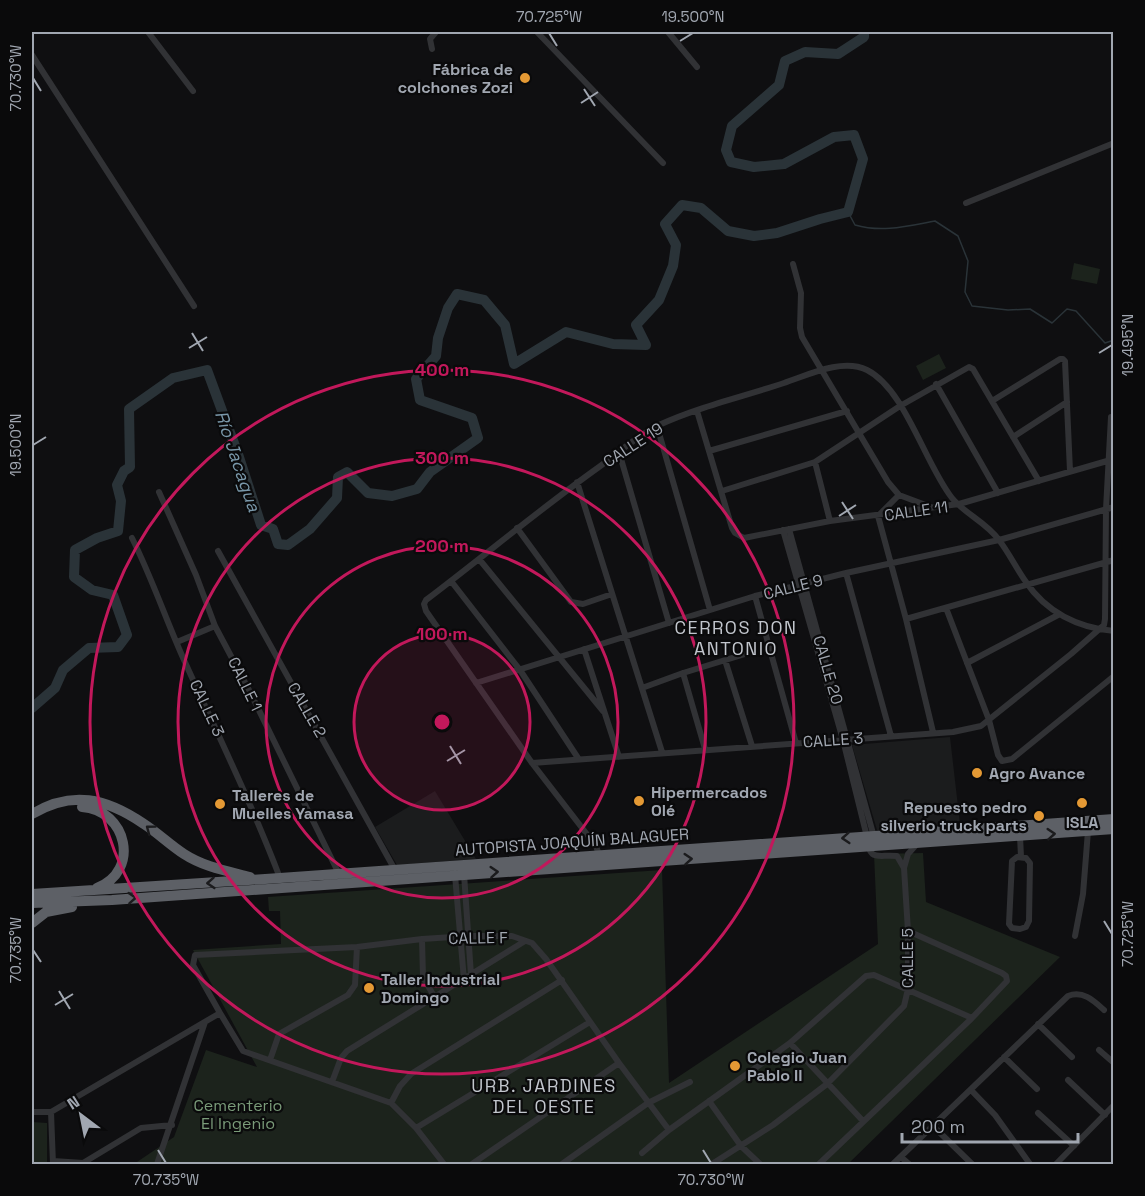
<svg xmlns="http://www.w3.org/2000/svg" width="1145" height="1196" viewBox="0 0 1145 1196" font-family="'Space Grotesk',sans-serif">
  <rect width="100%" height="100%" fill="#0f0f11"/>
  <path fill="#1b1c1d" d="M950,737L960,824L877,830L852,745Z
    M435,791L476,859L397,865L375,827Z"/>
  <path fill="#1c231c" d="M1074,263L1100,269L1097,284L1071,279Z
    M939,354L946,368L923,380L916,366Z
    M923,853L926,902L1060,957L848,1164H134L174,1137L206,1050L257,1067L193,950L281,944L280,911H269L268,897L662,870L669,1083L878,944L874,854Z
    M32,1122L47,1123V1164H32Z"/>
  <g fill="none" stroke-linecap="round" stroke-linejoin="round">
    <path stroke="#2a3338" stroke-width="1.5" d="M848,212L855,225C882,233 908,226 935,221L958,236L968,261L965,292L972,306L1008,310L1030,309L1052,323L1067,309L1076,311L1105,343L1114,340"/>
    <path stroke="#2a3338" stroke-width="10" d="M32,708L55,688L63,670L89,648L118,647L127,635L113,595L92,590L74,577L75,550L97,538L118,531L121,501L117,485L124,471L130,467L129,409L173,378L207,370L238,454L261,525L273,529L278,544L288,545L310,529L337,498L338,477L347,472L368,493L392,496L417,489L430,472L478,438L472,418L420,400L416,379L436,356L438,338L448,308L457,294L484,300L505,325L514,364L566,332L613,344L646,345L636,325L659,300L673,266L676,245L665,224L682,205L701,208L728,231L754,236L777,233L820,219L848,212L863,159L854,135L834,137L784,164L754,167L731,162L726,150L732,126L779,85L785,61L805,52L838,54L864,37V32"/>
    <path stroke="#313235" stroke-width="6" d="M148,32L193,91
      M537,32L663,163
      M668,32L697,67
      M432,49L430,39L436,32
      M32,55L194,306
      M966,203L1114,143
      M793,264L801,293L800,328L802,337L888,482L899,495L931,507
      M936,384L998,493
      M992,401L1060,359H1063L1065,361L1070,471
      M697,411L732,528L735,533L744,538L830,521L959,504L1114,459
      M657,426L710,610
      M1013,437L1067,402
      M709,451L847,411
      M619,452L669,623
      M815,462L830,521
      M577,482L662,752
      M722,491L815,462L900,406L969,367L973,369L1039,481
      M159,492L196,575L215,626L250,692L339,874
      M899,495L878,516L906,619L933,732
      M517,528L571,602L583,604L612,594
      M789,529L874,837
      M783,530L843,740L867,837C869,863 878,854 897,856L904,868
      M132,538C152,578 166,620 184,660C217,733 252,804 280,878
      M218,551L395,870
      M479,559L603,711
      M846,573L891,736
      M451,581L520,670L578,758
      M755,596L796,743
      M946,608L989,720L998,755L1002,761L1012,759L1114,676
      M906,619L1114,560
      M177,642L215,626
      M584,649L619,757
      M725,660L752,746
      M967,663L1058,615
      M683,673L705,749
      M476,683L755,596L846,573L999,540L1114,507
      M642,688L683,673L768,647
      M532,763L953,732L981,726L1071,654L1104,625L1105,619L1106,509L1111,417
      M1020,836L1021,857
      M599,855L596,846L532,763L426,611L424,604L426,600C484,556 540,509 599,467C618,453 638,435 659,425C698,407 742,397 784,383C808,375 842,358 867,370C905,389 925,464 952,498C965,514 986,522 999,540C1009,553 1016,568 1026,582C1046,612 1078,628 1114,631
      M1017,857L1026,858L1030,863L1029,921L1026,927L1020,929L1012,928L1009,924L1012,861Z
      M464,874L471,975
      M455,875L464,980
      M1075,936L1083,894L1088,831
      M422,939L423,977L435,998
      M1038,1024L1072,1057
      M790,1043L863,1121
      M1099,1050L1114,1063
      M1004,1057L1037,1089
      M270,1060L279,1034L348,995L355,985L357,947
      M1068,1080L1105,1115
      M332,1082L341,1058L347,1051L525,941
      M971,1090L995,1115L1030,1164
      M709,1101L741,1146L760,1164
      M391,1103L400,1086L411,1074L562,980
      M32,1112H51L220,1013
      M51,1112L53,1164
      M1038,1113L1074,1146
      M933,1126L972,1164
      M416,1128L590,1022
      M642,1153L669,1130L790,1043L866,976L874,975L972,1018
      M901,1157L909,1164
      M53,1161L83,1163L141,1128L172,1125
      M157,1164L205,1022
      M444,1164L416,1128L391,1103L243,1051L220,1013L193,965L195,955L357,947L422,939L468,936H512L532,943L546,959L619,1063L669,1130
      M472,1164L619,1063
      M562,1164L648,1103L690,1082
      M712,1164L773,1125L827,1084L904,1006L908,989V931L904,868L908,854L917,844
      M819,1164L972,1018L1007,981L1006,976L1002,973L908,931
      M893,1164L1068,996C1083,990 1094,1001 1104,1010
      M1056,1164L1114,1105"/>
    <path stroke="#5d6066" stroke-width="10" d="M82,807C127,810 141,871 97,888
      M32,814C72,790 106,798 144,824C158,833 170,845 184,854C204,867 227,871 250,877
      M32,894L280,878L1114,819
      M32,903L112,900L1114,829
      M32,923L46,912L72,907"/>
  </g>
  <defs><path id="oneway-chevron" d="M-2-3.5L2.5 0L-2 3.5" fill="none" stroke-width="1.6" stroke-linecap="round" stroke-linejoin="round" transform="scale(1.5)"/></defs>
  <g stroke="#1b1b1d">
    <use href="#oneway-chevron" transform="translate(150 829) rotate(-143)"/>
    <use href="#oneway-chevron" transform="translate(1051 834) rotate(-4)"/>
    <use href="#oneway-chevron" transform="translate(846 838) rotate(176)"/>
    <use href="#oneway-chevron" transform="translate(688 859) rotate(-4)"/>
    <use href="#oneway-chevron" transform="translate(494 872) rotate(-4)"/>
    <use href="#oneway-chevron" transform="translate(211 883) rotate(176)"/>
    <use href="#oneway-chevron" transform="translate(132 898) rotate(-4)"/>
  </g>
  <path fill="none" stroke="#a1a7b1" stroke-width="2" d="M549,33L557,46M680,41L693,33M33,78L41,91M584,89L595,106M581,103L598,92M192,333L203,351M189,348L207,337M1099,353L1112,345M33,445L46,437M842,502L853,519M839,516L856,505M450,746L461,764M447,761L465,750M1104,921L1112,934M33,950L41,962M59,991L70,1009M55,1005L73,994M158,1150L166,1163M703,1150L711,1163"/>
  <circle cx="442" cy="722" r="88" fill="#c2185b" fill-opacity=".12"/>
  <g fill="none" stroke="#c2185b" stroke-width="3">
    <circle cx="442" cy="722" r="88"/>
    <circle cx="442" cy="722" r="176"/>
    <circle cx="442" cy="722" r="264"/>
    <circle cx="442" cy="722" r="352"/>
  </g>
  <g fill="#e49934" stroke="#0a0a0b" stroke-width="2">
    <circle cx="525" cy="78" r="6"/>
    <circle cx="977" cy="773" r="6"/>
    <circle cx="639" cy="801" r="6"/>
    <circle cx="1082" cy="803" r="6"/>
    <circle cx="220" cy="804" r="6"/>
    <circle cx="1039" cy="816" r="6"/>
    <circle cx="369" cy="988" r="6"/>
    <circle cx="735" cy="1066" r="6"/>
  </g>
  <g text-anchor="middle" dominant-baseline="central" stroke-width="4.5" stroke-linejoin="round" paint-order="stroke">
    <g font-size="16" font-weight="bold" fill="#a1a7b1" stroke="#0a0a0b" text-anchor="start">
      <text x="513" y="69" text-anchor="end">Fábrica de<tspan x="513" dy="18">colchones Zozi</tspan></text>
      <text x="989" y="773">Agro Avance</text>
      <text x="651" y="792">Hipermercados<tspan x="651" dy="18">Olé</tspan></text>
      <text x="232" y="795">Talleres de<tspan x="232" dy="18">Muelles Yamasa</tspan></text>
      <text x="1027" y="807" text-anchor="end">Repuesto pedro<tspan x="1027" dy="18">silverio truck parts</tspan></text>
      <text x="1082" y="822" text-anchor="middle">ISLA</text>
      <text x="381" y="979">Taller Industrial<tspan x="381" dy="18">Domingo</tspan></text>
      <text x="747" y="1057">Colegio Juan<tspan x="747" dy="18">Pablo II</tspan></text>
    </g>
    <g font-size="16" fill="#a1a7b1" stroke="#0a0a0b">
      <text transform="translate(633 445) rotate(-33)">CALLE 19</text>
      <text transform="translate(916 511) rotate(-8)">CALLE 11</text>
      <text transform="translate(793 587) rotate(-14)">CALLE 9</text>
      <text transform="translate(828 670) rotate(74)">CALLE 20</text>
      <text transform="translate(245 684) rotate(64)">CALLE 1</text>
      <text transform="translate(207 708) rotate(65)">CALLE 3</text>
      <text transform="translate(307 710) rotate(60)">CALLE 2</text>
      <text transform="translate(833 740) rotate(-4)">CALLE 3</text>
      <text transform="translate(572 842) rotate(-4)">AUTOPISTA JOAQUÍN BALAGUER</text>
      <text transform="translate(478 938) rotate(-1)">CALLE F</text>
      <text transform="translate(907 958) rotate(-90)">CALLE 5</text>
    </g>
    <g font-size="16" fill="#7a9b79" stroke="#0a0a0b">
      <text x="238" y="1105">Cementerio<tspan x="238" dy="18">El Ingenio</tspan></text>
    </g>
    <g font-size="18" font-style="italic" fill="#7a98aa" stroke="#0a0a0b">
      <text transform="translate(238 461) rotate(71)">Río Jacagua</text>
    </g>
    <g font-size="18" letter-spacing="1.5" fill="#c2c6cd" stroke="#0a0a0b">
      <text x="736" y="627">CERROS DON<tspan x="736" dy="21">ANTONIO</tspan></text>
      <text x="544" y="1085">URB. JARDINES<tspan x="544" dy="21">DEL OESTE</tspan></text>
    </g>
  </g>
  <circle cx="442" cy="722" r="9" fill="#c2185b" stroke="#0a0a0b" stroke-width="3"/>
  <g font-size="18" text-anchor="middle" font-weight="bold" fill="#c2185b" stroke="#0a0a0b" stroke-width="4.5" stroke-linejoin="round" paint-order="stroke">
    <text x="442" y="376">400 m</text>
    <text x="442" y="464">300 m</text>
    <text x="442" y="552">200 m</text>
    <text x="442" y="640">100 m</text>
  </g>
  <rect width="1145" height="1196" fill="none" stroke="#0a0a0b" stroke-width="66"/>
  <g transform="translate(81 1115) rotate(328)" stroke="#0a0a0b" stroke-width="4.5" paint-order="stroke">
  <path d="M0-4.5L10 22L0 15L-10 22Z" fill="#a1a7b1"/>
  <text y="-9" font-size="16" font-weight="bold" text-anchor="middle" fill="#a1a7b1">N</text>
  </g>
  <path d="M902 1133v9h176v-9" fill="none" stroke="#a1a7b1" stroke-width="3"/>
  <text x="911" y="1133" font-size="18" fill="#a1a7b1" stroke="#0a0a0b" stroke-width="4.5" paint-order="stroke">200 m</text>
  <rect x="33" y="33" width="1079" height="1130" fill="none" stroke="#a1a7b1" stroke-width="2"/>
  <g font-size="15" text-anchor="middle" fill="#a1a7b1">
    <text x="549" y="22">70.725°W</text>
    <text x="693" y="22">19.500°N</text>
    <text transform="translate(16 78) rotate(-90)" y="5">70.730°W</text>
    <text transform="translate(1128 345) rotate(-90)" y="5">19.495°N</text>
    <text transform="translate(16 445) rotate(-90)" y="5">19.500°N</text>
    <text transform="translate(1128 934) rotate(-90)" y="5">70.725°W</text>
    <text transform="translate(16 950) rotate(-90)" y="5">70.735°W</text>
    <text x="166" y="1185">70.735°W</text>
    <text x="711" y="1185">70.730°W</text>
  </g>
</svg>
